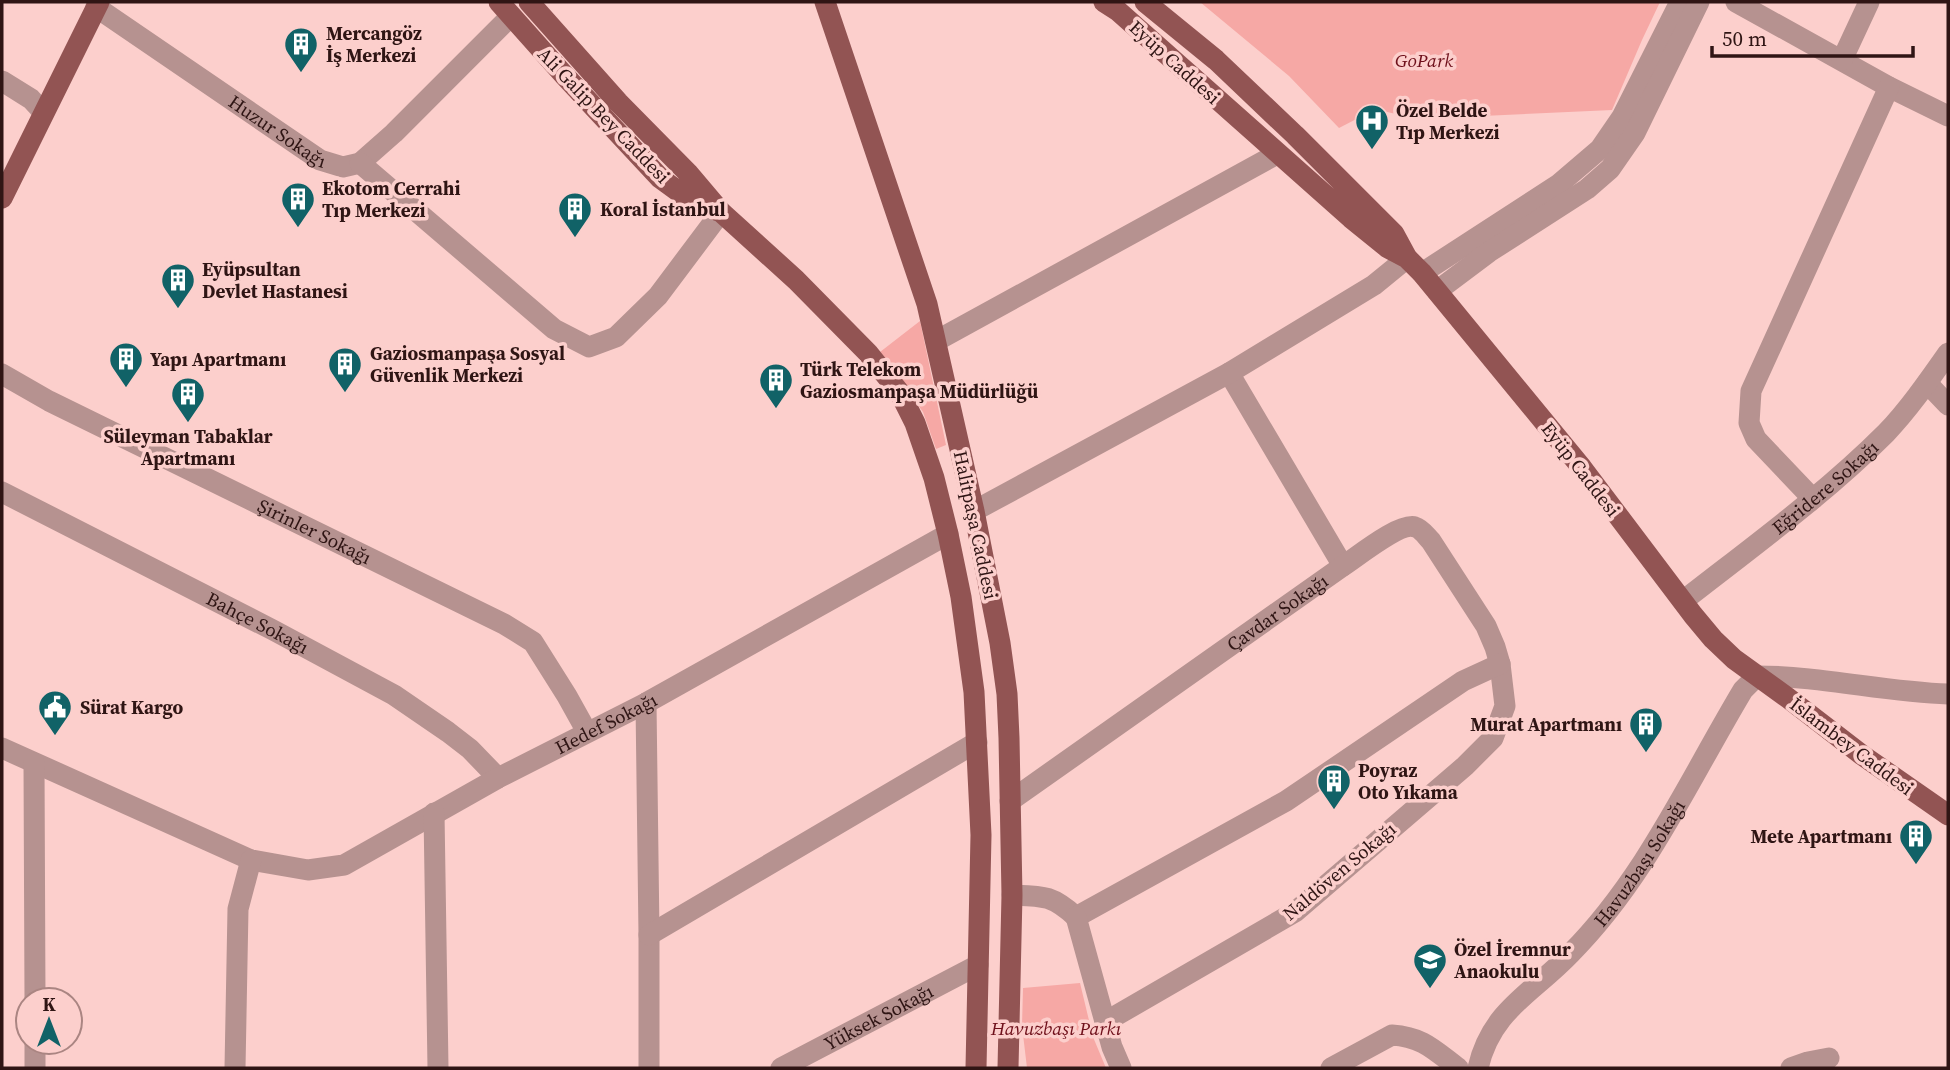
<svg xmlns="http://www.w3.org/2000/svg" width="1950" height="1070" viewBox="0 0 1950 1070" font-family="'Source Serif 4',serif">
  <rect width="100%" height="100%" fill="#fccfcc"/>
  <path fill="#f6a8a5" d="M1200,2H1660L1642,40L1612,110L1417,119L1383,111L1370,112L1339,128L1289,76Z
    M920,321L946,445L936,449L923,412L880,352Z
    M1080,983L1093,1037L1106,1068H1027L1022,1026L1023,988Z"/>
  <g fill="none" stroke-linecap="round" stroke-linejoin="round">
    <g stroke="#b69290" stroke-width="21">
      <path d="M1736,2L1889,87L1948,116"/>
      <path id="s1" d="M96,7L320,160L343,167L360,163L394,133L511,16"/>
      <path d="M1842,60L1869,2"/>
      <path d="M2,81L31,99L43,112"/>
      <path d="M360,163L554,329L589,347L616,337L658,296L721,212"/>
      <path d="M1422,273L1559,184L1600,149L1622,117L1680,2"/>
      <path d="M1437,291L1489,252L1587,189L1610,169L1635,133L1699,2"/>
      <path d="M936,341L1277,154"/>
      <path d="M1229,373L1343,566"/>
      <path id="s2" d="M2,374L49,401L504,624L533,642L567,696L587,732"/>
      <path d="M1927,383L1948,405"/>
      <path id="s3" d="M2,492L273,630L394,695L448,732L470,749L498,778"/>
      <path d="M1813,499L1756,439L1749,423L1751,391L1889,87"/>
      <path d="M974,511L1229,373L1374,285L1407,258"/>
      <path id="s4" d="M1683,601C1752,547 1824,495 1886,433C1909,409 1929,380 1948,353"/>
      <path d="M646,703L649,935V1068"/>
      <path id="s5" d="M2,748L251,860L308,870L344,865L498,778L646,703L948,534"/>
      <path d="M34,763L35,1000"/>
      <path id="s6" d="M1010,801L1343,566C1357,557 1400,522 1415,527C1422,529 1426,536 1431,541L1486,626L1495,647L1500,664L1505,706L1493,738L1465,766L1295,912L1105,1022"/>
      <path d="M434,813L438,1068"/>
      <path d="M1012,895C1043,896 1052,895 1076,917"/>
      <path d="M1076,917L1286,801L1463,681L1500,664"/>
      <path d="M1076,917L1112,1047L1121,1068"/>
      <path d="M649,935L977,742"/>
      <path d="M35,1042V1068"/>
      <path d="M235,1068L238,909L251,860"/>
      <path id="s7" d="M781,1068L978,965"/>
      <path d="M1331,1068L1392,1035C1423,1037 1434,1050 1458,1068"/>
      <path id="s8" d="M1478,1068C1491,1010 1533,993 1570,954C1645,879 1689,780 1743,690L1757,676C1822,676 1884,692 1948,694"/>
      <path d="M1791,1068L1808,1062L1829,1058"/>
    </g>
    <path stroke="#925453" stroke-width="21" d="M499,2L564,75L660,178L686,197L718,211
      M529,2L618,102L688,173L721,212L796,280L868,353L900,393L915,423L934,478L948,534L961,597L974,692L981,835L976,1068
      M825,2L927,304L974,511L1000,643L1007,694L1009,738L1012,895L1008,1068
      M1104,2L1118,11L1351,218L1388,248L1407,258L1422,273L1582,468L1693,615L1713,639L1734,659L1788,698L1862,755L1948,815
      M1145,2L1216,60L1295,135L1394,234L1407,258
      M2,198L99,2"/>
  </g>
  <defs>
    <g id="building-pin" transform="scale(1.75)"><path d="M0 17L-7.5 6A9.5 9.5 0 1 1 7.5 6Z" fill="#116267" stroke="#fccfcc"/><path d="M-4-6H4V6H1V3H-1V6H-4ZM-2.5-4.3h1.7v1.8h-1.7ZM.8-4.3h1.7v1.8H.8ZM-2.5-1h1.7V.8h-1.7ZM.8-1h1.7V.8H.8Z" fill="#fff"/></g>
    <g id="hospital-pin" transform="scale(1.75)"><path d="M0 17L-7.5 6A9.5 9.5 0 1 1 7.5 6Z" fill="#116267" stroke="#fccfcc"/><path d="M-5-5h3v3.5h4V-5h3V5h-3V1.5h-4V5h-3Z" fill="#fff"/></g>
    <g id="civic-pin" transform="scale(1.75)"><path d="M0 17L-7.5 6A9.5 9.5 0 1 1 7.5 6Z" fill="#116267" stroke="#fccfcc"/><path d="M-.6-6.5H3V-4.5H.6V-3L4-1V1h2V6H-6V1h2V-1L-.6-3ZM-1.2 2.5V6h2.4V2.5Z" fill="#fff"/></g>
    <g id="school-pin" transform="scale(1.75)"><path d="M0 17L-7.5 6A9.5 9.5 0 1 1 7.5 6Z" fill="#116267" stroke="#fccfcc"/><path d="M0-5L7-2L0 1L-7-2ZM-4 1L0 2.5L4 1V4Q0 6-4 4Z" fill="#fff"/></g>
  </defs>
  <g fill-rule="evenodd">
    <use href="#building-pin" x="301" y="44"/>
    <use href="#hospital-pin" x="1372" y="121"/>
    <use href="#building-pin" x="298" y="199"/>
    <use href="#building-pin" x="575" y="209"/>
    <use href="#building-pin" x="178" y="280"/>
    <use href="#building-pin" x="126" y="359"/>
    <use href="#building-pin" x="345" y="364"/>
    <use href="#building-pin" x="776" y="380"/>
    <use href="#building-pin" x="188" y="394"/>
    <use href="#civic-pin" x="55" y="707"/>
    <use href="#building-pin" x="1646" y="724"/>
    <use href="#building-pin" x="1334" y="781"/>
    <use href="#building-pin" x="1916" y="836"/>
    <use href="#school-pin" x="1430" y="960"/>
  </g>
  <g text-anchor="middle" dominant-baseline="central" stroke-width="7" stroke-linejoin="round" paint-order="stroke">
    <g font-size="19" font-weight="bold" fill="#2f1514" stroke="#fccfcc" text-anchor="start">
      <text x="326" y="33">Mercangöz<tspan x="326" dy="22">İş Merkezi</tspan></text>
      <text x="1396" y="110">Özel Belde<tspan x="1396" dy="22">Tıp Merkezi</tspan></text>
      <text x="322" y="188">Ekotom Cerrahi<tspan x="322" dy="22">Tıp Merkezi</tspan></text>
      <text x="600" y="209">Koral İstanbul</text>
      <text x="202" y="269">Eyüpsultan<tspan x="202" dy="22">Devlet Hastanesi</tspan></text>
      <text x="370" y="353">Gaziosmanpaşa Sosyal<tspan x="370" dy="22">Güvenlik Merkezi</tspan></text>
      <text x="150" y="359">Yapı Apartmanı</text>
      <text x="800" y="369">Türk Telekom<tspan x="800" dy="22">Gaziosmanpaşa Müdürlüğü</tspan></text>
      <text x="188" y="436" text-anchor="middle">Süleyman Tabaklar<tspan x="188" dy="22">Apartmanı</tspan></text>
      <text x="80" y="707">Sürat Kargo</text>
      <text x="1622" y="724" text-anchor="end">Murat Apartmanı</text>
      <text x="1358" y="770">Poyraz<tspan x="1358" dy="22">Oto Yıkama</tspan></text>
      <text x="1892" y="836" text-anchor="end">Mete Apartmanı</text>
      <text x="1454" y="949">Özel İremnur<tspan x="1454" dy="22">Anaokulu</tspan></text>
    </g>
    <g font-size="19" font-style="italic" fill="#6f101b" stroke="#fccfcc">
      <text x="1424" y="60">GoPark</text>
      <text x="1056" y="1028">Havuzbaşı Parkı</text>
    </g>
    <g font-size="19" fill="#2f1514" stroke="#fccfcc">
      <text transform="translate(1175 62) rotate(42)">Eyüp Caddesi</text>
      <text transform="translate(604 115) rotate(46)">Ali Galip Bey Caddesi</text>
      <text stroke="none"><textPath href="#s1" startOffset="220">Huzur Sokağı</textPath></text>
      <text transform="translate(1581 469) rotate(52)">Eyüp Caddesi</text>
      <text stroke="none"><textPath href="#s4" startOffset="182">Eğridere Sokağı</textPath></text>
      <text transform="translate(976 525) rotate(78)">Halitpaşa Caddesi</text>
      <text stroke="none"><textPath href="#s2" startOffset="350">Şirinler Sokağı</textPath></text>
      <text stroke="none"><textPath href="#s6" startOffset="327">Çavdar Sokağı</textPath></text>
      <text stroke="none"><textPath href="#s3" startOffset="287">Bahçe Sokağı</textPath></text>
      <text stroke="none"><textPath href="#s5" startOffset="665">Hedef Sokağı</textPath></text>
      <text transform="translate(1852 746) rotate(37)">İslambey Caddesi</text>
      <text stroke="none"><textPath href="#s8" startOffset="264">Havuzbaşı Sokağı</textPath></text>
      <text transform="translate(1339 871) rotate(-40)">Naldöven Sokağı</text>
      <text stroke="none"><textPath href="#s7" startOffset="110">Yüksek Sokağı</textPath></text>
    </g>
  </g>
  <rect width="1950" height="1070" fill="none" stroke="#2f1514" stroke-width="7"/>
  <g transform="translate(49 1021)"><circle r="33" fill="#fccfcc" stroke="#aa8582" stroke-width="2"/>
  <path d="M0-5L12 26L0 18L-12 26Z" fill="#116267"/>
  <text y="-10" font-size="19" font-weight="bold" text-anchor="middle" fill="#2f1514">K</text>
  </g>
  <path d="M1712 46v10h201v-10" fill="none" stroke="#2f1514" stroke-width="3.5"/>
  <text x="1722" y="46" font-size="21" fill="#2f1514" stroke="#fccfcc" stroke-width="5" paint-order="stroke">50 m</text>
</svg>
